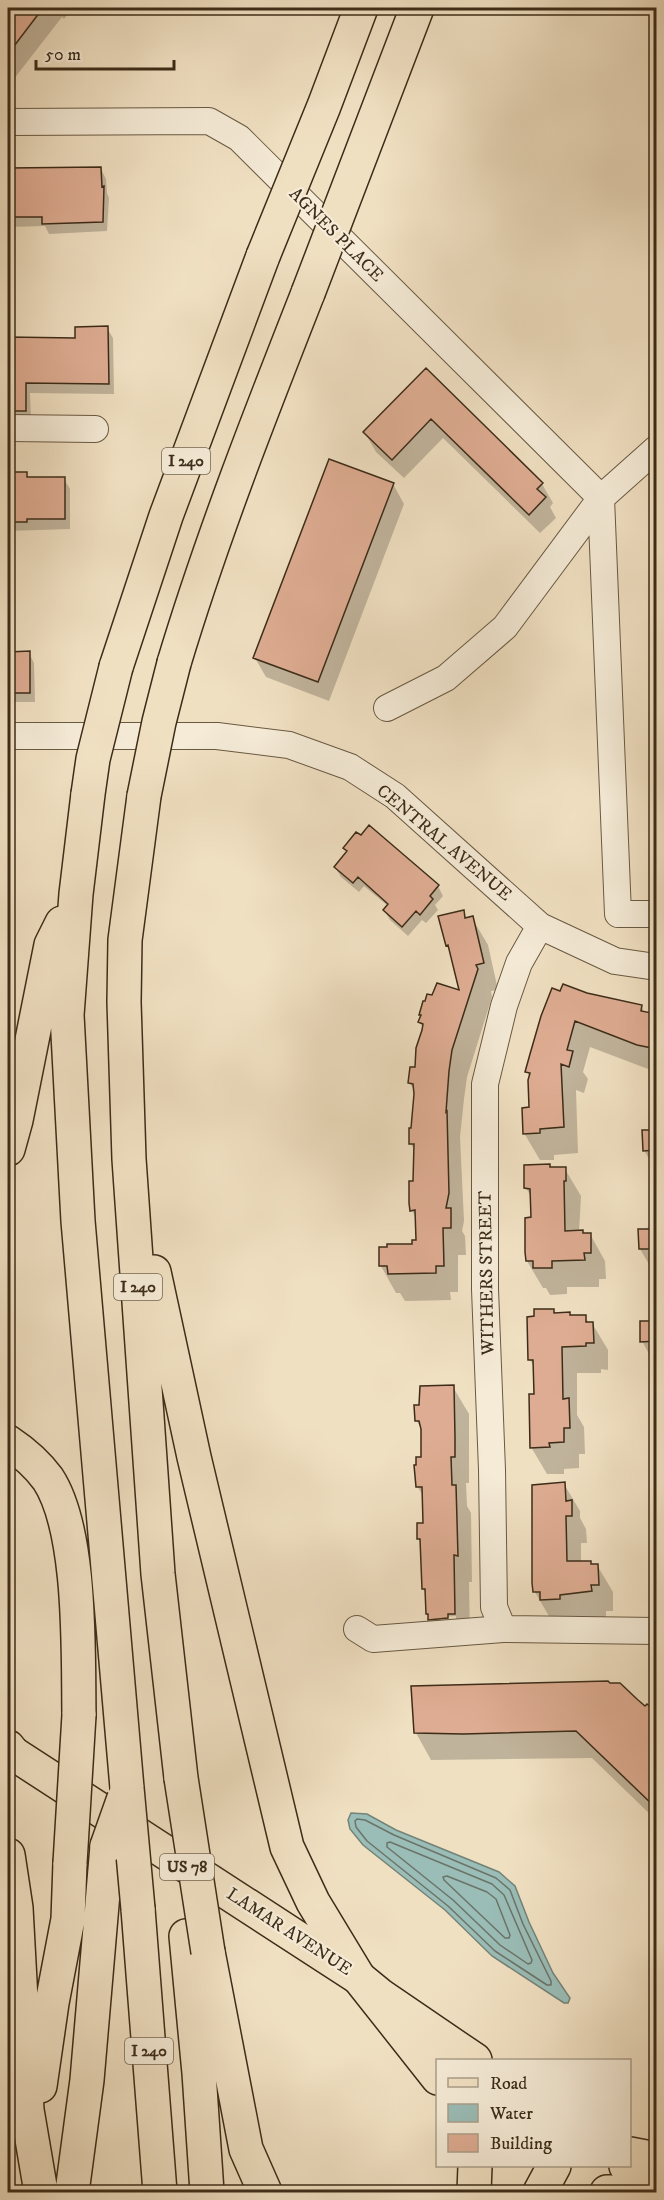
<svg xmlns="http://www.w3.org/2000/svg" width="664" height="2200" viewBox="0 0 664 2200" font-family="'IM FELL DW Pica',serif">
  <rect width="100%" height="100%" fill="#f0e0c2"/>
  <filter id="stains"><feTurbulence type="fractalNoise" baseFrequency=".00333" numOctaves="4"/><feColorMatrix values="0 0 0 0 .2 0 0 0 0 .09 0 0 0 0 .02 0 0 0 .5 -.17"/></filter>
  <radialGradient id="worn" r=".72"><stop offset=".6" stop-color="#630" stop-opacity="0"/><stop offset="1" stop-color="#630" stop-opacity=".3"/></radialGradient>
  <path fill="#9abdb7" stroke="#748377" stroke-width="1.5" d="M351,1813L367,1814L396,1830L499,1872L515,1886L529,1922L553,1973L570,1998L568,2003H564L492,1956L445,1910L363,1845L350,1829L348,1820Z"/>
  <path fill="#0003" fill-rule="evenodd" d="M8,8H73L64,19L62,17L10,84L8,83Z
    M101,169L106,179L107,193L109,198L107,231L49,234L45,226L8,227V170Z
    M107,328L113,338L114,394L30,393L31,420L20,421L14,411V393H8V339L76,340Z
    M426,371L542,484L553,503L550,507L556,518L540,533L443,438L404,478L376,452L365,433Z
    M8,474H26L29,479H64L70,489V529L8,531Z
    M393,484L404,504L329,701L266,677L255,658Z
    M8,653H29L34,663L35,702H8Z
    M345,848L438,886L443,896L435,905L438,910L426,923L422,920L408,936L390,920L384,910L388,906L364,886L359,892L341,877L335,867L348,853Z
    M463,912L467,919L472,918L488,945L498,990L491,991L492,997L467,1077L464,1099L460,1137L464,1221L462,1231L465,1236L466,1255H458V1292H450L451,1300L405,1301L400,1293H396L381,1266L380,1249L413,1245L417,1242L416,1219L412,1210L415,1151L411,1144L415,1092L410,1083L416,1069L423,1028L420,1022L461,992L440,917Z
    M561,993L586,995L641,1006L645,1013L656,1015V1072L590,1047L583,1072L588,1079L584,1093L576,1090L578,1153L554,1155V1160H540L524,1133L530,1108V1077L527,1072Z
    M656,1107V1170H655L644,1150L652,1131Z
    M551,1168L565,1169L581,1196L579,1232H582L584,1235L590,1234L605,1261L606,1279H599V1287H567V1294L550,1295L546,1288H543L527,1261L533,1219L532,1198L526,1188Z
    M648,1227H656V1276L640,1249Z
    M553,1310L556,1314L585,1317L589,1323H592L608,1350V1370L601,1369V1373H577V1415L584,1427L585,1454H579V1468L564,1469V1474H547L531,1447L536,1395L535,1368L530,1360Z
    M649,1315H656V1367L642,1341L649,1322Z
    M453,1387L469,1414V1483H466L467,1506L471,1513L472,1582H469L470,1640L445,1646L427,1614V1595L423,1589L422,1545L419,1539V1524L425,1525L424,1497L417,1486L423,1459V1431L416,1420L421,1406ZM456,1616V1619L440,1620V1617Z
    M564,1484L580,1511V1518L586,1529L587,1543H581V1563L590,1562L592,1565H597L613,1592V1611H606V1618H550L535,1592Z
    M656,1571V1596L653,1590V1572Z
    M619,1684L656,1715V1820L592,1758L431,1760L416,1733L610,1685Z"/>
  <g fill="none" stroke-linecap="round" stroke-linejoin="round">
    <path stroke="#6b7468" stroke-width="1.5" d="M357,1819L365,1820L394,1835L496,1878L510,1890L523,1924L551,1981V1985H547L495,1951L448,1906L367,1841L356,1827L355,1821Z
      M390,1842L492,1884L504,1895L532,1960L531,1963L528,1964L500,1945L453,1900L387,1847V1843Z
      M447,1876L487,1892L496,1899L510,1935L509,1938H505L444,1880L443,1877Z"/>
  </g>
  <path fill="#deac92" stroke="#3c2c18" stroke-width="1.5" d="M8,8H43L8,54Z
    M101,167L102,187L104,186L103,222L42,224V217H8V168Z
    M108,326L109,384L26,383V411H13L12,383H8V337L75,338V327Z
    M426,368L543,483L537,489L546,497L529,515L431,419L392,460L363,432Z
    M329,459L394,483L318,682L253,658Z
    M8,472H27V477H65V519H27V522H8Z
    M30,651V693H8V652Z
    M369,825L439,885L430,896L433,899L420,915L416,911L402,927L383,910L388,904L358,877L353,883L334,867L347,851L343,848L356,832L361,835Z
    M464,910L465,918L473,916L484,963L476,965L478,969L452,1050L449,1071L446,1112L447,1111L449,1193L446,1208H451V1228H443L444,1266H436V1273L388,1274L387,1266H379V1247H387V1244H412V1240H416L415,1210L410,1211L409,1203V1181H413L414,1144H409V1128H411L414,1094L413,1084L408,1083L410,1067H415L416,1048L422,1030L423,1024L418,1022L421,1015H419L423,1001H425L427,994L432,995L437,983L459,990L448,945L446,946L438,916Z
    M563,984L587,993L642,1005L641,1011L657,1014V1049L637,1045L575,1021L567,1050L573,1051L569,1067L561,1064L564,1127L540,1129V1133L523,1134L522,1108L529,1107L528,1080L530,1073L525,1072L530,1054L541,1016L552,988L560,991Z
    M642,1130H657V1150L643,1151Z
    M550,1164V1167H566V1181H564L565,1231L583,1230V1233H591V1253H584L585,1260L552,1261V1268H533V1261H526L525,1252V1218L531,1217L530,1189L524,1188V1165Z
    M638,1229H657V1249H639Z
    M534,1309H554V1313L570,1312V1315H586V1322H593L594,1343H586V1346L562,1347L563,1399L569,1398L570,1428H564V1442L549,1443L550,1447L530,1448L529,1394H534L533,1360H528L527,1317L534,1316Z
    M640,1321H657V1341L640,1342Z
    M454,1385L455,1437V1457H451L452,1485H456L458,1556L454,1555L455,1614H448V1618L428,1620V1614H426L425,1589H422L420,1539H417V1523H423L422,1487H416L414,1465H416V1457H421V1429L419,1421H415L414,1405H419L420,1386Z
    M565,1482L566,1501L572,1500V1516H566L567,1561H591V1564H598L599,1585H591L592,1591L560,1595V1599L540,1600V1592H533L532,1583V1485Z
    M608,1681L610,1683H620L638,1700L645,1706L647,1704L657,1713V1809L576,1731L463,1734L414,1733L411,1686Z"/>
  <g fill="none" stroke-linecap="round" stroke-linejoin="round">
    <g stroke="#695942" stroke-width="28">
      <path id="minor" d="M8,122L209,121L239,138L601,498
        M8,428L95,429
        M601,498L618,914H656
        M387,708L446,678L505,627L601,498L656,449
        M8,736H217L289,745L350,767L395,796L540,926L615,961L656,967
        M357,1629L373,1639L503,1629L656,1631
        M503,1629L494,1607L492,1470L485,1289V1084L504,1006L519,963L540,926"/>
    </g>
    <g stroke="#3c2c18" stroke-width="36">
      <path id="major" d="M8,1750L359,1978L381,1996L475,2060
        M630,2154L656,2159
        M626,2166L650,2192"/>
    </g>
    <g stroke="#3c2c18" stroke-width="36">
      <path id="highway" d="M174,663C212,537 260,415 308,293
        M116,667L166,516L263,256
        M88,794L76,894L67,1015L78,1221L127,1788
        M144,796L125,940L124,1002L129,1159L158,1574L181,1778
        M8,1149L16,1120L51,945L62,923
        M154,1272L194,1457L287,1847L313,1902L359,1978L438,2078
        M8,1442C23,1452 37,1464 48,1479C82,1531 78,1653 79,1715
        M8,1747L15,1756
        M8,1855L16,1908L27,2110L41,2192
        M138,1909L160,2192
        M186,1936L199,2073L207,2192
        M208,1952L246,2149L265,2192
        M40,2086L52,2003L68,1919L70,1863
        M72,2192L87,2080L107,1846
        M474,2192L475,2166
        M540,2192L554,2166
        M607,2192H611"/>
    </g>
    <use href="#minor" stroke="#f5ebd7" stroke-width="26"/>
    <use href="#major" stroke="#f0e0c2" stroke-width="33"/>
    <use href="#highway" stroke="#f0e0c2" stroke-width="33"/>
    <g stroke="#3c2c18" stroke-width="36" stroke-linecap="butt">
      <path id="highway-bridge" d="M263,256L324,106L361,8
        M308,293L417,8
        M88,794L93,759L116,667
        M144,796L159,722L174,663
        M181,1778L208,1952
        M127,1788L138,1909
        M107,1846L124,1798
        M70,1863L79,1715"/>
    </g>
    <use href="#highway-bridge" stroke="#f0e0c2" stroke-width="33"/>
  </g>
  <g text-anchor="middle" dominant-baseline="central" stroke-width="4.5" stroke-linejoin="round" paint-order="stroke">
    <g fill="#f5ebd7" stroke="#746551" stroke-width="1.5">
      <rect x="162" y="448" width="48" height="26" rx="4.5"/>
      <rect x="114" y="1274" width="48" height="26" rx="4.5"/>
      <rect x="160" y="1854" width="54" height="26" rx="4.5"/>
      <rect x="125" y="2038" width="48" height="26" rx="4.5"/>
    </g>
    <g font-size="16" font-weight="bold" fill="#3c2c18">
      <text x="186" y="461">I 240</text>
      <text x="138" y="1287">I 240</text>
      <text x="187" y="1867">US 78</text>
      <text x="149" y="2051">I 240</text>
    </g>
    <g font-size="18" fill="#3c2c18" stroke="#f5ebd7">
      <text transform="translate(336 235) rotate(45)">AGNES PLACE</text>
      <text transform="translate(444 843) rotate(40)">CENTRAL AVENUE</text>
      <text transform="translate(487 1273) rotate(-91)">WITHERS STREET</text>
      <text transform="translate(289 1932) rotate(33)">LAMAR AVENUE</text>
    </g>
  </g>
  <rect width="664" height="2200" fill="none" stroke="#f0e0c2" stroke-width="30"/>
  <rect x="9" y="9" width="646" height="2182" fill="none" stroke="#3c2c18" stroke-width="3"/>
  <rect x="15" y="15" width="634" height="2170" fill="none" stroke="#3c2c18" stroke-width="1.5"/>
  <rect x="436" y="2059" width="195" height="108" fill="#f5ebd7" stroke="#ab9f8b" stroke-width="1.5"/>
  <rect x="448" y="2078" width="30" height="9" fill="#f0e0c2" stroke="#ab9f8b" stroke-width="1.5"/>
  <text x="490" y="2089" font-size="18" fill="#3c2c18">Road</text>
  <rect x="448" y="2104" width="30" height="18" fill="#9abdb7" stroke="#ab9f8b" stroke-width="1.5"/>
  <text x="490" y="2119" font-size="18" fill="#3c2c18">Water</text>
  <rect x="448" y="2134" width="30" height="18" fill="#deac92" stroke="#ab9f8b" stroke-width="1.5"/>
  <text x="490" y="2149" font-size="18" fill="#3c2c18">Building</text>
  <path d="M36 60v9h138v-9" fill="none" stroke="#3c2c18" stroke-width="3"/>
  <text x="45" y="60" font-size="18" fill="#3c2c18" stroke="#f5ebd7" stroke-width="4.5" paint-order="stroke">50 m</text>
  <rect width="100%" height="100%" filter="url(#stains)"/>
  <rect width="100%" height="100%" fill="url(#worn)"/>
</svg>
